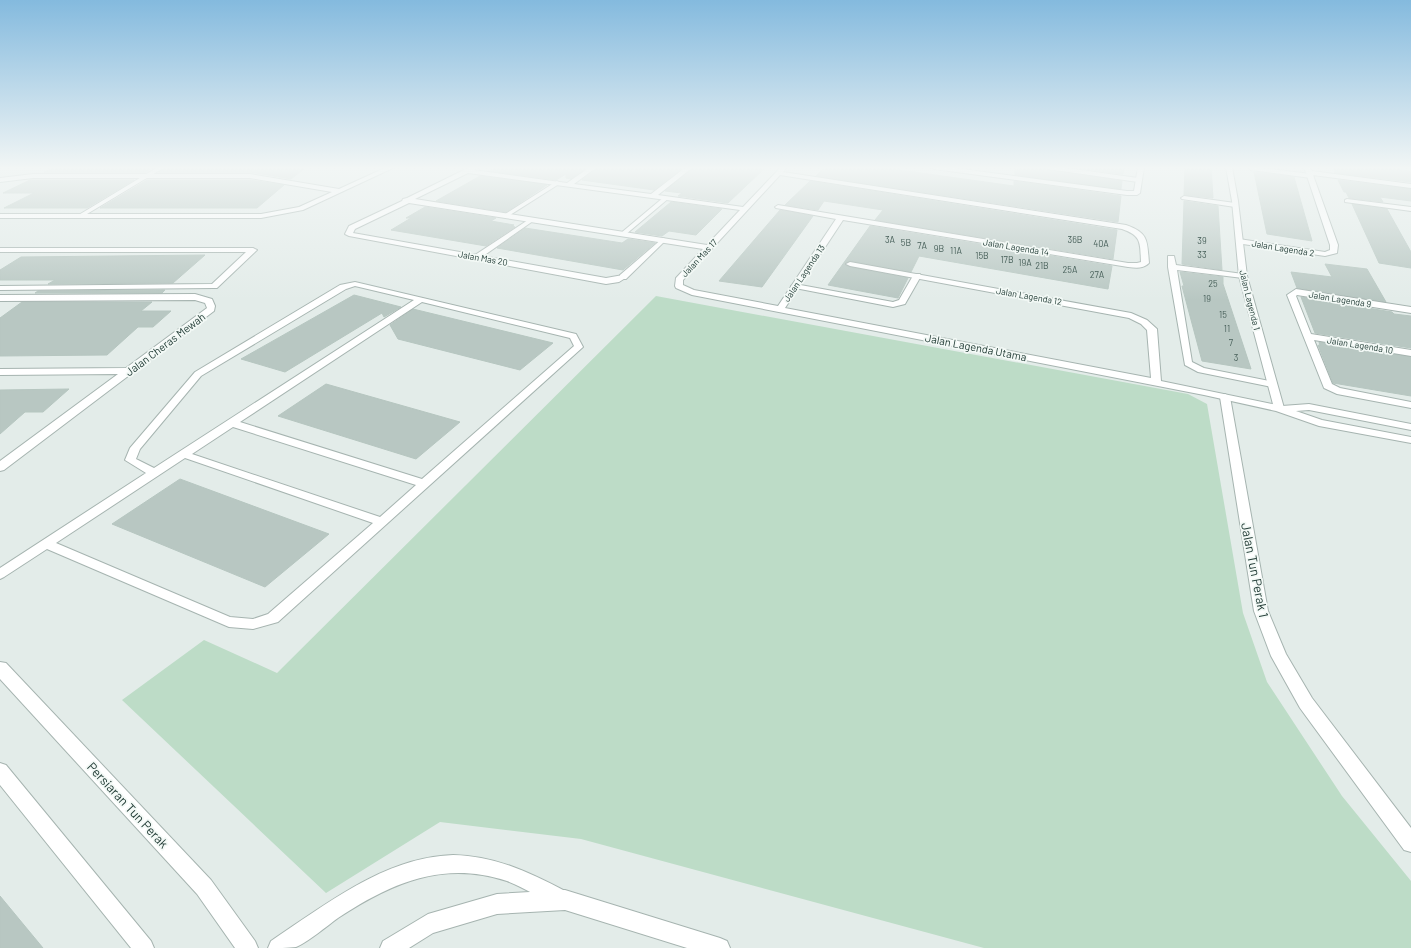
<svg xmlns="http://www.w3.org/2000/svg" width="1411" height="948" viewBox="0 0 1411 948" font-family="Barlow,sans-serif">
  <rect width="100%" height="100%" fill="#e3ece9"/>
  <path fill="#bddcc7" d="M656,296L1188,394L1207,404L1243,613L1267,682L1342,796L1411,881V948H984L581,839L440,822L326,893L122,700L204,640L277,673Z"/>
  <path fill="#b8c7c2" stroke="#b6c6c0" d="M56,167H155L146,172H44Z
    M166,167H306L291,179L250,172H159Z
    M496,167H588L571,179L566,178V174L556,180L490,171Z
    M598,167H684L654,190L582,180Z
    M694,167H766L728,203L678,196L682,193L665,191Z
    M825,167H878L1014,186V181L1121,196L1118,222L816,176Z
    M1015,167H1044L1048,170L1122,181L1121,189L1015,175Z
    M1069,167H1124L1123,174Z
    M1185,167H1211L1213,198L1184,195Z
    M1333,167H1375L1411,171V182L1335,173Z
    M1254,172L1294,177L1312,241L1267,234Z
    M480,176L547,185L506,212L436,201Z
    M30,180H134L87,208H4L34,193H3Z
    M147,180H250L284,185L257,208H100Z
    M1338,180L1411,189V201L1380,197L1383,202L1349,198L1346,192H1344Z
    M810,181L1117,230L1113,259L875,220L883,210L824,201L818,210L785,205Z
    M1184,201L1218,206L1222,270L1182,264Z
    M671,202L722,209L696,235L669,231L662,236L635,232Z
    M1352,204L1387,209L1411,252V268L1379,263Z
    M425,207L496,218L491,221L514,225L511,226L515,227L486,246L391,230L411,218H406Z
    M780,210L813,216L762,287L719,281Z
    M870,226L1112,266L1108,289L919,256L911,272L850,261L845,263L850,267L908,278L898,298L828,285Z
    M525,228L622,243L628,239L655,243L623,270L497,248Z
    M205,255L173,283L48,284L55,280H0V270L21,257Z
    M1325,264L1367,269L1386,302L1297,288L1291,272L1332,277Z
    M1180,272L1223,277V284L1251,369L1202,361L1182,286H1184Z
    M165,290L162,293H35L38,291Z
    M354,295L401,307L384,317L382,313L285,372L241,359Z
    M1301,297L1392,312L1394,314L1411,316V348L1315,333Z
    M22,302H152L141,311H171L153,327H138L107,355L0,356V318Z
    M413,309L553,343L520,370L398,339L390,325Z
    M1319,342L1411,357V396L1333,383L1318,345L1320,346Z
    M326,384L460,422L416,459L278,416Z
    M69,389L43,412H25L0,434V390Z
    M180,479L329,534L265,587L112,524Z
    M0,896L43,948H0Z"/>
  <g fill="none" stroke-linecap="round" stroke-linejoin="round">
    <g stroke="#a6b4b0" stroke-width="2">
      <path id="service" d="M158,167H165L82,217L77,216Z
        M1045,167H1059L1138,178L1141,180L1138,182L1048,169Z
        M1253,167L1311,174L1314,176L1311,178L1251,170L1250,169Z
        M557,181L560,183L559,184L507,217L502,216Z
        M1184,196L1235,203L1238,205L1235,207L1182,199L1181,198Z
        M664,197L669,198L625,235H621V233Z
        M531,218L534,220L533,221L479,259H476L472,257Z
        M663,238L665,239V241L626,279H620V275Z
        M0,248H253L257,250L217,288H214L0,290V286L212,284L246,252H0Z
        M1168,256H1174L1176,265L1243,274L1247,276L1243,278L1177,270L1192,362L1204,368L1275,382L1277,384L1275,386L1272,387L1198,372L1185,365L1168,267Z
        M914,274H920L921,276L905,304L893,307L795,288L791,286L795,284L893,302L899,300Z
        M355,282L576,334L583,347L278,622L253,629L229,627L47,549L4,577L0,579V568L146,473L125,460L130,448L195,372L340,285ZM355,286L414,300L154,468L136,459L140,449L201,376L346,289ZM422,302L570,338L574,346L422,479L240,422ZM233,427L416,485L380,517L192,454ZM185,458L373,523L268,614L253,619L230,617L56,543Z
        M453,855C495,856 529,872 565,891L568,897L565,903L559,906C541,899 525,888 507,881C443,860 391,883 338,918C327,926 308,942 296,947C289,948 276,948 268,948L271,941C325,905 385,857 453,855Z"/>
    </g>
    <g stroke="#a6b4b0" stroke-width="2">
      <path id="minor" d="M387,167H395L303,210L261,218H0V214H261L299,207L332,192L250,178H33L0,182V178L33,174H250L339,189Z
        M470,167H478L474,170L567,183L590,167H597L574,184L651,194L686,167H693L658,195L743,207L781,167H787L783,172L1126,225C1149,233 1147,241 1149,263C1143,269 1136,268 1128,267L843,220L785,308L1151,378L1147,330L1141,324L1129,318L850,266L846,264L850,262L1131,313L1147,320L1157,329L1161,381L1282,406L1309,404L1411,424V430L1309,410L1296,411L1322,420L1411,437V443L1319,426L1276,411L1204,395L692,295L676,288L675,286L676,278L703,249L409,203L355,229L353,233L606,278L623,275L627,277L619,282L606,284L349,236L345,234L349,226L402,201L403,199L407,198ZM468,173L740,210L707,245L415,199ZM780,175L1122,229C1142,236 1140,243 1141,262L1137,263H1128L778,205L775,207L776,208L836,219L778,306L694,290L683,285V280Z
        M931,167H947L1127,191H1134L1138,167H1144L1140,193L1137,195H1127L934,169Z
        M1304,167H1310L1312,171L1411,184V188L1313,175L1338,245L1337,253L1325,256L1236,243V239H1239L1325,252L1330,250V245Z
        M1347,199L1411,207V211L1345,202V200Z
        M1296,289L1411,307V313L1297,295L1296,296L1311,334L1411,350V356L1314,340L1332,384L1340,388L1411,402V408L1337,394L1324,388L1287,295Z
        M195,294L212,299L215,306L214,311L4,470L0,471V461L118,374L0,375V369L126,368L207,308L205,303L195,300L0,301V295Z
        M0,662L6,663L211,880L255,941L258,948H235L197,894L0,679Z
        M0,763L6,765L151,941L154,948H131L0,785Z
        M565,890L720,938L727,941L730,948H687L565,910L497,914L433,933L409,948H380L383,941L428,914L497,894Z"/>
    </g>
    <g stroke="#a6b4b0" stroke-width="2">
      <path id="tertiary" d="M1226,167H1232L1238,201L1247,276L1284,408L1279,411L1274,408L1239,276L1232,201Z
        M1225,394L1230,397L1268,611L1286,654L1312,698L1411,828V852L1404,850L1300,708L1271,656L1254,611L1220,397Z"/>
    </g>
    <use href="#service" fill="#fff" fill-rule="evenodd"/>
    <use href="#minor" fill="#fff" fill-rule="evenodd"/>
    <use href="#tertiary" fill="#fff" fill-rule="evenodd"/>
  </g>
  <linearGradient id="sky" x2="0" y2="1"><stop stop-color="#84bade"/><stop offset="0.56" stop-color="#f2f6f5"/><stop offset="1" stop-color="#f2f6f5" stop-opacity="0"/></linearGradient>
  <rect width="1411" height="300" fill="url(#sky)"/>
  <g text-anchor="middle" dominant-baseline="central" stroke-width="3.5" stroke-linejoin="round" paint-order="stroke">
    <g font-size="9" fill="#48605a">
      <text x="890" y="239">3A</text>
      <text x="1075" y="239">36B</text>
      <text x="1202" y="240">39</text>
      <text x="906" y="242">5B</text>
      <text x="1101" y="243">40A</text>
      <text x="922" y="245">7A</text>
      <text x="939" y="248">9B</text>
      <text x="956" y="250">11A</text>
      <text x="1202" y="254">33</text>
      <text x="982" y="255">15B</text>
      <text x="1007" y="259">17B</text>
      <text x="1025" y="262">19A</text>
      <text x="1042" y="265">21B</text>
      <text x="1070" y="269">25A</text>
      <text x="1097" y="274">27A</text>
      <text x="1213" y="283">25</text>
      <text x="1207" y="298">19</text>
      <text x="1223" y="314">15</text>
      <text x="1227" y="328">11</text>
      <text x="1231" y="342">7</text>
      <text x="1236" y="357">3</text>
    </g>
    <g font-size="9" fill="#233d37" stroke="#f3f9f6">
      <text transform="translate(1016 247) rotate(9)">Jalan Lagenda 14</text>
      <text transform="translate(1283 248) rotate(9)">Jalan Lagenda 2</text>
      <text transform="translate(483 258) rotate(10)">Jalan Mas 20</text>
      <text transform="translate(699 258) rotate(-47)">Jalan Mas 17</text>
      <text transform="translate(804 273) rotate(-56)">Jalan Lagenda 13</text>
      <text transform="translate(1029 296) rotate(10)">Jalan Lagenda 12</text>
      <text transform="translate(1340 299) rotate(9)">Jalan Lagenda 9</text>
      <text transform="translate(1250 300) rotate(76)">Jalan Lagenda 1</text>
      <text transform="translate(1360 345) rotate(9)">Jalan Lagenda 10</text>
    </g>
    <g font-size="11" fill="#233d37" stroke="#f3f9f6">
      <text transform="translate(165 344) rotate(-37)">Jalan Cheras Mewah</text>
      <text transform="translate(976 347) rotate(11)">Jalan Lagenda Utama</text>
    </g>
    <g font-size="13" fill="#233d37" stroke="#f3f9f6">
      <text transform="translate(1255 570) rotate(79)">Jalan Tun Perak 1</text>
      <text transform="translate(128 805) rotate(47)">Persiaran Tun Perak</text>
    </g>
  </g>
</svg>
